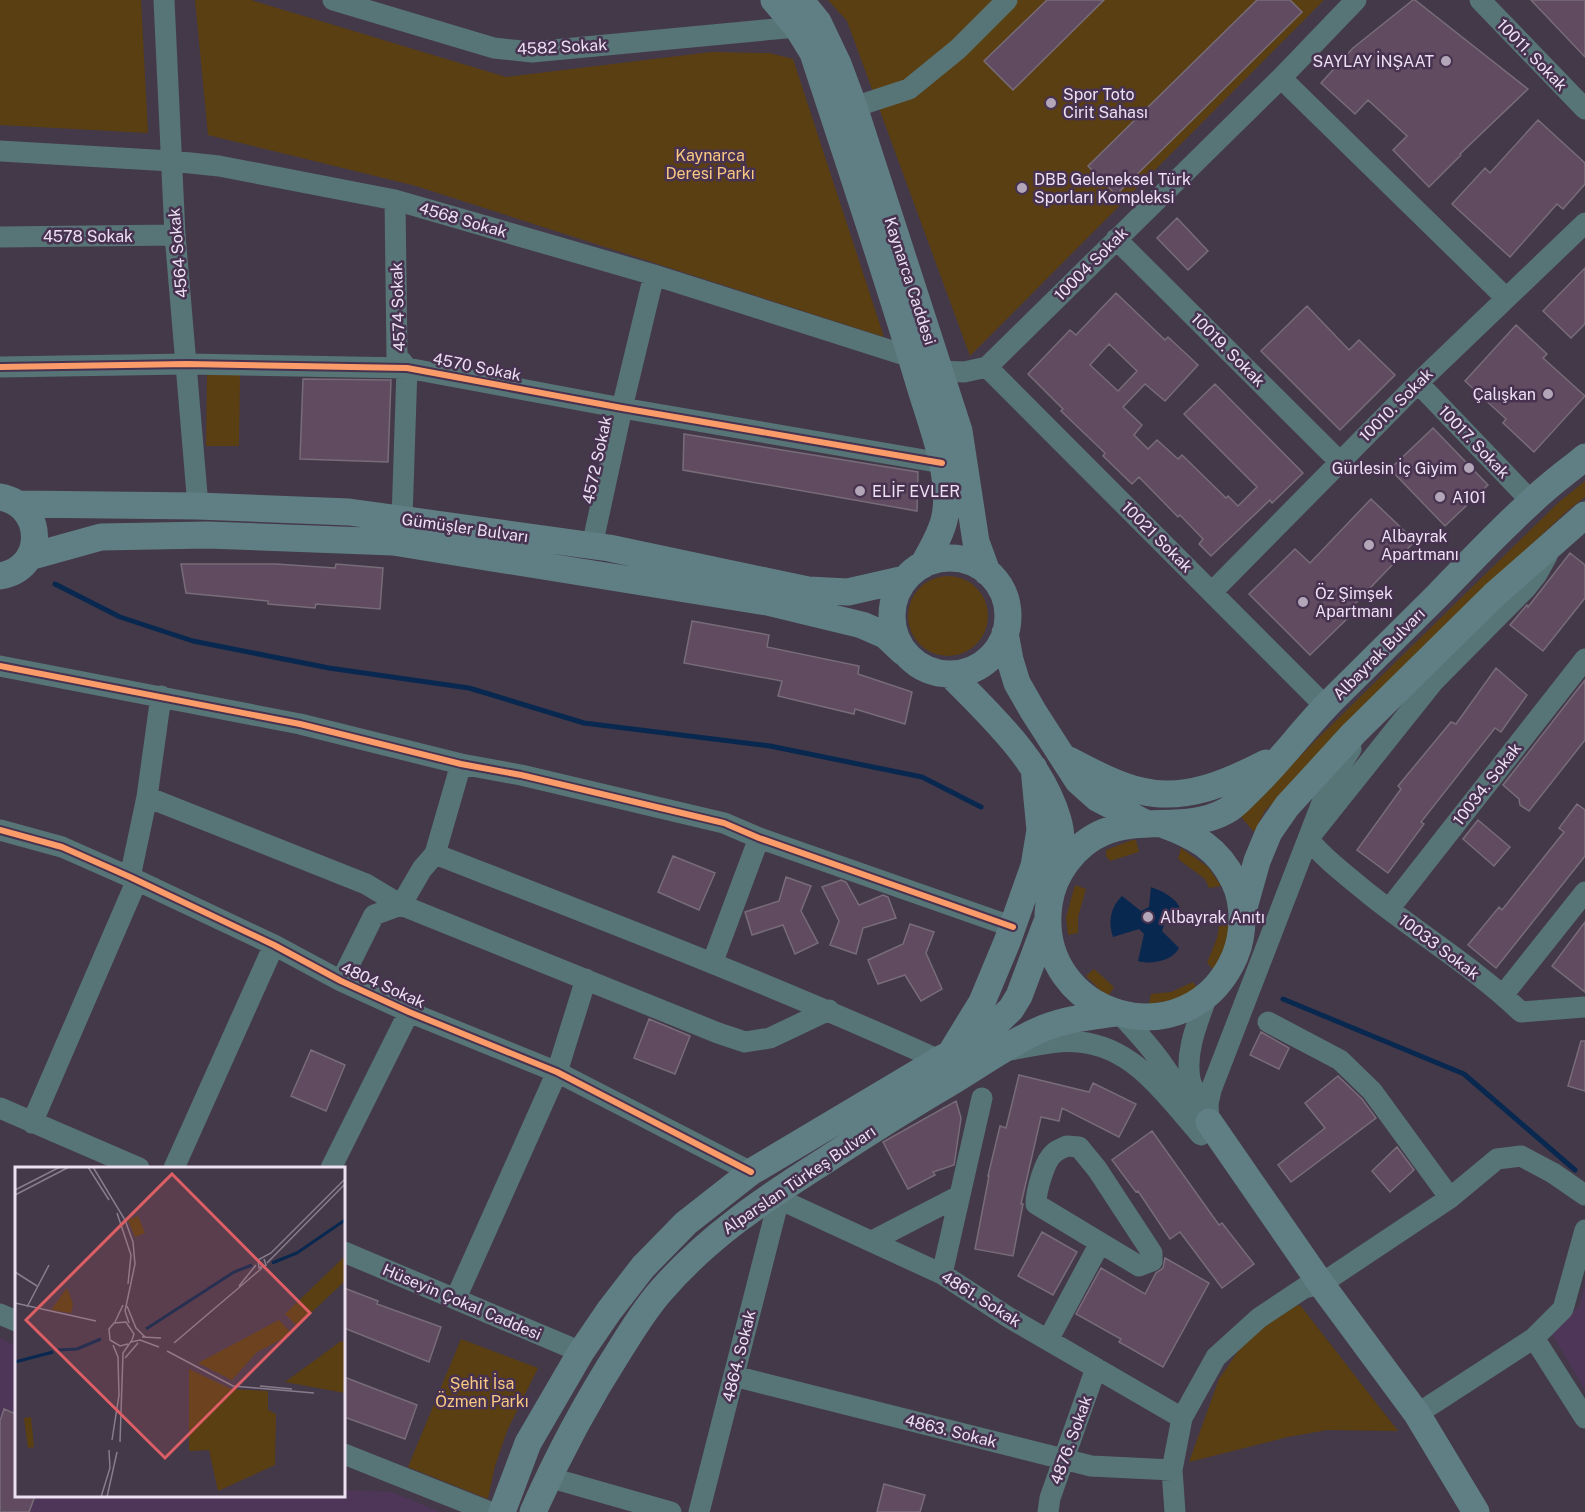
<svg xmlns="http://www.w3.org/2000/svg" width="1585" height="1512" viewBox="0 0 1585 1512" font-family="'Public Sans',sans-serif">
  <rect width="100%" height="100%" fill="#443949"/>
  <path fill="#4e3659" d="M1585,1281V1390L1552,1334L1580,1305Z
    M0,1338L16,1346V1496H344V1490L392,1492L440,1512H0Z"/>
  <path fill="#5a3f13" d="M0,0H141L148,133L0,125Z
    M195,0H251L506,77L711,52L769,53L793,59L884,337L416,186L208,135Z
    M828,0H1324L970,356L847,21Z
    M207,375H240L239,446H206Z
    M1585,481V497L1566,512L1429,642L1265,811L1254,832L1241,817L1314,742L1559,502Z
    M908 616a40 40 0 1 1 80 0a40 40 0 1 1-80 0Z
    M1132,840H1136L1139,852L1110,861L1106,856V850Z
    M1181,848L1208,867L1221,886L1209,888L1205,879L1178,859Z
    M1075,885L1086,889L1078,917V933L1068,935L1066,917Z
    M1230,925L1229,939L1214,970L1207,963L1217,938L1219,926Z
    M1094,969L1114,987L1109,995L1101,991L1086,976Z
    M1193,982L1198,989L1179,999L1149,1004L1151,994L1171,992Z
    M1300,1305L1398,1431L1327,1430L1288,1437L1189,1462L1219,1379L1243,1344L1286,1308Z
    M461,1339L538,1368L507,1431L495,1466L488,1499L408,1467Z"/>
  <path fill="#09284f" d="M1151,887C1167,893 1180,900 1183,917L1166,919L1162,931L1179,948C1172,961 1151,965 1138,961L1144,934L1139,929L1113,937C1108,922 1110,908 1122,896L1141,911L1149,907Z"/>
  <g fill="none" stroke-linecap="round" stroke-linejoin="round">
    <path stroke="#09284f" stroke-width="5" d="M55,584L120,617L193,641L329,668L469,688L584,723L770,746L922,777L981,807
      M1283,999L1464,1074L1575,1170"/>
  </g>
  <path fill="#604b60" stroke="#786c78" stroke-width="1.5" fill-rule="evenodd" d="M1047,0H1104L1013,90L984,61Z
    M1257,0H1290L1302,12L1116,195L1088,166Z
    M1413,0H1415L1528,89L1460,154L1461,155L1429,187L1393,150L1407,136L1368,100L1355,114L1321,83L1353,48Z
    M1531,0H1585V57Z
    M1538,120L1585,163V184L1563,209L1557,204L1510,257L1452,204L1485,168L1490,173Z
    M1177,218L1208,251L1188,270L1157,238Z
    M1585,268V324L1571,338L1543,311Z
    M1116,293L1165,340L1168,337L1198,365L1165,401L1145,384L1123,407L1142,425L1134,435L1148,449L1157,440L1178,459L1182,455L1226,498L1228,496L1238,506L1257,487L1184,414L1215,384L1303,473L1272,503L1270,500L1211,556L1199,544L1203,539L1180,515L1178,517L1139,477L1132,484L1103,456L1105,453L1061,411L1063,409L1028,374L1070,330L1076,335ZM1109,344L1137,371L1118,391L1090,365Z
    M1307,306L1349,350L1359,340L1395,375L1340,430L1261,351Z
    M1516,325L1547,354L1543,358L1585,396L1534,452L1503,423L1506,419L1465,381Z
    M303,379L391,380L388,462L300,459Z
    M1433,428L1488,485L1445,526L1390,469Z
    M684,434L918,472L917,511L683,470Z
    M1371,499L1415,541L1352,607L1356,610L1310,655L1249,594L1295,549L1310,563Z
    M1570,553L1585,565V598L1543,651L1510,625L1527,605L1528,607Z
    M181,564H276L335,568L336,564L383,568L380,609L316,604L315,608L268,604V601L186,593Z
    M692,621L769,635L767,647L859,666L858,674L912,692L905,724L855,709L854,714L778,696L782,681L684,663Z
    M1496,668L1527,695L1501,732L1495,728L1421,822L1424,824L1388,873L1357,850L1401,789L1398,786L1451,722L1456,724Z
    M1585,680V740L1529,811L1520,805L1519,799L1503,785Z
    M1577,804L1585,810V856L1496,968L1468,945L1499,907L1502,910L1564,832L1559,828Z
    M1478,820L1510,847L1494,866L1463,839Z
    M673,856L715,873L699,910L658,892Z
    M786,877L811,886L801,911L818,943L795,954L783,925L752,935L745,912L779,901Z
    M841,880L846,882L859,905L883,895L888,897L896,918L863,928L856,954L830,945L839,921L822,887Z
    M1585,922V992L1552,966Z
    M910,924L934,932L926,953L942,989L921,1001L905,975L878,984L868,960L903,944Z
    M649,1019L690,1036L675,1074L634,1058Z
    M1261,1032L1289,1048L1279,1069L1250,1055Z
    M1581,1041H1585V1091L1568,1086Z
    M311,1050L345,1065L326,1111L291,1096Z
    M1019,1075L1089,1092L1093,1083L1136,1104L1119,1137L1062,1108L1059,1121L1041,1117L1021,1204H1023L1013,1256L975,1249L989,1176H988L1000,1126L1006,1128Z
    M1338,1076L1362,1099L1376,1118L1291,1182L1278,1165L1325,1128L1305,1103Z
    M956,1101L961,1118L954,1165L933,1172L935,1175L908,1189L883,1142Z
    M1152,1131L1219,1225L1222,1223L1254,1264L1222,1288L1180,1232L1170,1239L1138,1191L1136,1192L1112,1160Z
    M1397,1147L1414,1170L1390,1192L1372,1171Z
    M1042,1232L1077,1252L1053,1295L1018,1276Z
    M1165,1258L1209,1283L1163,1367L1119,1342L1121,1339L1076,1314L1101,1268L1145,1294L1156,1273L1163,1268Z
    M344,1288L378,1301L377,1304L441,1327L429,1362L344,1328Z
    M344,1377L417,1405L405,1439L344,1417Z
    M4,1409L16,1414V1496H35L29,1512H0V1421Z
    M884,1484L925,1495L920,1512H877Z"/>
  <g fill="none" stroke-linecap="round" stroke-linejoin="round">
    <path stroke="#577477" stroke-width="21" d="M164,0L175,235L198,506
      M333,0L494,48L532,52L797,27
      M1480,0L1585,109
      M1281,78L1506,298
      M854,107L909,89L958,49L1007,0
      M0,151L171,161L219,166L395,200L654,275L911,357
      M395,200L397,356L407,368L402,519
      M0,237L175,235
      M1116,239L1339,461
      M0,367L187,364L407,368L622,408L942,463
      M987,367L1326,707
      M940,371L964,372L987,367L1281,78L1356,0
      M1418,383L1531,501
      M592,546L622,408L654,275
      M1547,556L1537,574L1526,588L1434,681L1308,839C1326,860 1347,876 1369,894C1419,934 1475,968 1521,1012L1585,1007
      M1212,592L1418,383L1585,223
      M0,666L300,724L461,764L521,775L724,823L759,838L1013,927
      M147,797L366,884L401,905L718,1033L745,1042L770,1038L829,1010
      M0,830L62,847L130,877L274,945L341,981L409,1012L557,1072L751,1172
      M435,854L461,764
      M130,877L147,797L161,696
      M1389,909L1585,659
      M713,961L759,838
      M341,981L374,915L401,905L422,869L435,854C604,920 774,985 939,1060
      M1503,995L1585,892
      M1121,1015C1151,1047 1171,1071 1190,1111
      M1268,1022L1340,1060L1372,1091L1450,1198
      M1010,1050C1033,1046 1056,1040 1079,1042C1135,1047 1167,1097 1201,1135
      M1202,1105C1198,1097 1192,1088 1190,1079C1185,1050 1198,1022 1207,996
      M0,1108L139,1168
      M1209,1122L1208,1104L1211,1090L1323,800L1332,779L1351,749
      M32,1123L137,880
      M1067,1146L1079,1147L1097,1169L1152,1253V1261L1139,1266L1036,1204C1036,1192 1044,1161 1054,1153C1057,1150 1063,1148 1067,1146Z
      M174,1168L274,945
      M331,1168L409,1012
      M775,1193L779,1199L942,1274L1008,1317L1182,1418
      M872,1241L959,1196
      M344,1252L581,1352
      M942,1274L982,1098
      M456,1298L557,1072L586,979
      M0,1314L16,1321
      M1534,1338L1585,1418
      M1048,1340L1100,1243
      M734,1376L1091,1466L1172,1470
      M1417,1414L1534,1338L1563,1309L1585,1230
      M344,1454L490,1512
      M548,1477L671,1512
      M699,1512L779,1199
      M1048,1512L1050,1498L1096,1368
      M1175,1512L1172,1470L1182,1418L1216,1357L1259,1318L1304,1288L1321,1284L1450,1198L1497,1159L1521,1156L1553,1173L1585,1195"/>
    <path stroke="#607f84" stroke-width="27" d="M774,0L797,27L813,53C849,163 886,272 919,383C930,421 953,476 945,516C942,533 931,550 923,565
      M800,0L818,22L838,64L854,107L959,431L976,542L987,572
      M0,497C46,505 46,569 0,576
      M18,504L198,506L349,512L609,548L808,590L848,592L905,579
      M29,557L101,537L207,535L393,542L767,602L862,625L885,635L903,652
      M892 616a58 58 0 1 1 116 0a58 58 0 1 1-116 0Z
      M1005,633L1010,660L1017,683L1033,711L1078,781L1097,798L1145,823
      M950,674C992,717 1041,761 1058,820C1063,837 1061,854 1060,871
      M1069,760C1092,772 1116,785 1141,791C1185,802 1229,782 1266,763
      M1162,824C1195,836 1218,848 1234,881C1245,903 1244,934 1235,956C1189,1063 1033,1018 1049,904C1053,874 1075,844 1104,832C1144,816 1188,832 1226,811C1234,807 1241,799 1248,792C1277,765 1300,733 1328,704C1364,668 1401,632 1438,595C1468,564 1498,532 1530,503C1547,486 1567,472 1585,457
      M1243,911L1257,861L1269,832L1287,806L1354,733L1493,596L1585,515
      M952,1051L982,1002L1007,942L1034,866L1040,830L1034,768
      M1209,1122L1321,1284L1417,1414L1476,1512
      M502,1512L528,1443L581,1352L609,1311L643,1267L686,1223L751,1172L939,1060L982,1037L1011,1009L1019,996L1046,924
      M533,1512C558,1455 587,1401 621,1348C633,1329 645,1309 660,1292C707,1237 766,1198 826,1160C866,1134 905,1109 946,1085C977,1067 1012,1041 1044,1028C1066,1019 1092,1016 1115,1013"/>
    <g stroke="#473250" stroke-width="10">
      <path id="cycleway" d="M0,367L187,364L407,368L622,408L942,463
        M0,666L300,724L461,764L521,775L724,823L759,838L1013,927
        M0,830L62,847L130,877L274,945L341,981L409,1012L557,1072L751,1172"/>
    </g>
    <use href="#cycleway" stroke="#fa9b69" stroke-width="6"/>
  </g>
  <g fill="#b2a6b8" stroke="#473250" stroke-width="2">
    <circle cx="1446" cy="61" r="6"/>
    <circle cx="1051" cy="103" r="6"/>
    <circle cx="1022" cy="188" r="6"/>
    <circle cx="1548" cy="394" r="6"/>
    <circle cx="1469" cy="468" r="6"/>
    <circle cx="860" cy="491" r="6"/>
    <circle cx="1440" cy="497" r="6"/>
    <circle cx="1369" cy="545" r="6"/>
    <circle cx="1303" cy="602" r="6"/>
    <circle cx="1148" cy="917" r="6"/>
  </g>
  <g text-anchor="middle" dominant-baseline="central" stroke-width="5" stroke-linejoin="round" paint-order="stroke">
    <g font-size="16" fill="#ede0f3" stroke="#473250">
      <text transform="translate(562 47) rotate(-3)">4582 Sokak</text>
      <text transform="translate(1532 55) rotate(46)">10011. Sokak</text>
      <text transform="translate(463 220) rotate(16)">4568 Sokak</text>
      <text x="88" y="236">4578 Sokak</text>
      <text transform="translate(178 253) rotate(-95)">4564 Sokak</text>
      <text transform="translate(1091 264) rotate(-45)">10004 Sokak</text>
      <text transform="translate(910 281) rotate(72)">Kaynarca Caddesi</text>
      <text transform="translate(398 307) rotate(-92)">4574 Sokak</text>
      <text transform="translate(1228 350) rotate(45)">10019. Sokak</text>
      <text transform="translate(477 367) rotate(11)">4570 Sokak</text>
      <text transform="translate(1396 405) rotate(-45)">10010. Sokak</text>
      <text transform="translate(1474 442) rotate(46)">10017. Sokak</text>
      <text transform="translate(597 460) rotate(-78)">4572 Sokak</text>
      <text transform="translate(465 528) rotate(8)">Gümüşler Bulvarı</text>
      <text transform="translate(1157 537) rotate(45)">10021 Sokak</text>
      <text transform="translate(1379 654) rotate(-45)">Albayrak Bulvarı</text>
      <text transform="translate(1487 784) rotate(-52)">10034. Sokak</text>
      <text transform="translate(1439 947) rotate(37)">10033 Sokak</text>
      <text transform="translate(383 985) rotate(24)">4804 Sokak</text>
      <text transform="translate(799 1180) rotate(-34)">Alparslan Türkeş Bulvarı</text>
      <text transform="translate(981 1299) rotate(32)">4861. Sokak</text>
      <text transform="translate(462 1302) rotate(23)">Hüseyin Çokal Caddesi</text>
      <text transform="translate(739 1356) rotate(-76)">4864. Sokak</text>
      <text transform="translate(951 1431) rotate(14)">4863. Sokak</text>
      <text transform="translate(1071 1440) rotate(-70)">4876. Sokak</text>
    </g>
    <g font-size="16" fill="#ede0f3" stroke="#473250" text-anchor="start">
      <text x="1434" y="61" text-anchor="end">SAYLAY İNŞAAT</text>
      <text x="1063" y="94">Spor Toto<tspan x="1063" dy="18">Cirit Sahası</tspan></text>
      <text x="1034" y="179">DBB Geleneksel Türk<tspan x="1034" dy="18">Sporları Kompleksi</tspan></text>
      <text x="1536" y="394" text-anchor="end">Çalışkan</text>
      <text x="1457" y="468" text-anchor="end">Gürlesin İç Giyim</text>
      <text x="872" y="491">ELİF EVLER</text>
      <text x="1452" y="497">A101</text>
      <text x="1381" y="536">Albayrak<tspan x="1381" dy="18">Apartmanı</tspan></text>
      <text x="1315" y="593">Öz Şimşek<tspan x="1315" dy="18">Apartmanı</tspan></text>
      <text x="1160" y="917">Albayrak Anıtı</text>
    </g>
    <g font-size="16" fill="#f9c881" stroke="#473250">
      <text x="710" y="155">Kaynarca<tspan x="710" dy="18">Deresi Parkı</tspan></text>
      <text x="482" y="1383">Şehit İsa<tspan x="482" dy="18">Özmen Parkı</tspan></text>
    </g>
  </g>
  <g transform="translate(15 1167)">
    <rect width="330" height="330" fill="#443949"/>
    <path d="M123,49L130,66L120,70L113,53ZM330,89V114L282,159L270,147ZM52,121L58,137L56,146L36,143ZM264,153L277,167L242,185L217,213L183,196ZM326,174L330,175V226L270,215ZM174,202L216,222L253,224V243L261,247L260,298L203,324L194,283L174,284ZM16,250L19,280L13,281L9,251Z" fill="#5a3f13"/>
    <path fill="none" stroke="#09284f" stroke-width="3" d="M257,96L282,86L330,53M131,162L219,105L237,98M43,183L62,182L86,172M0,195L38,185"/>
    <path fill="none" stroke="#887c8d" stroke-width="1.5" d="M73,0L94,33M78,0L110,53L118,75L120,97L110,144L114,156M0,23L45,0M0,28L54,0M102,46L116,88L113,117M249,92L251,98L244,101L243,93L256,86L330,12M252,96L330,17M0,105L22,119M224,119L241,98M0,136L81,154M112,139L121,161L130,170M12,140L34,98M100,155L108,138M127,170L146,171M116,175L125,173L144,180M159,176L247,101M152,184L218,219L299,226M110,191L123,176M245,219L277,222M97,273L104,228L103,190L98,178M105,275L108,186L117,173L119,167L111,155L99,156L94,162L95,173L105,179L113,177M86,330L95,301L94,283M92,330L102,285"/>
    <path fill="#dd5f65" fill-opacity="0.15" stroke="#dd5f65" stroke-width="3" d="M157,7L295,146L150,291L11,153Z"/>
    <rect width="330" height="330" fill="none" stroke="#ede0f3" stroke-width="3"/>
  </g>
</svg>
